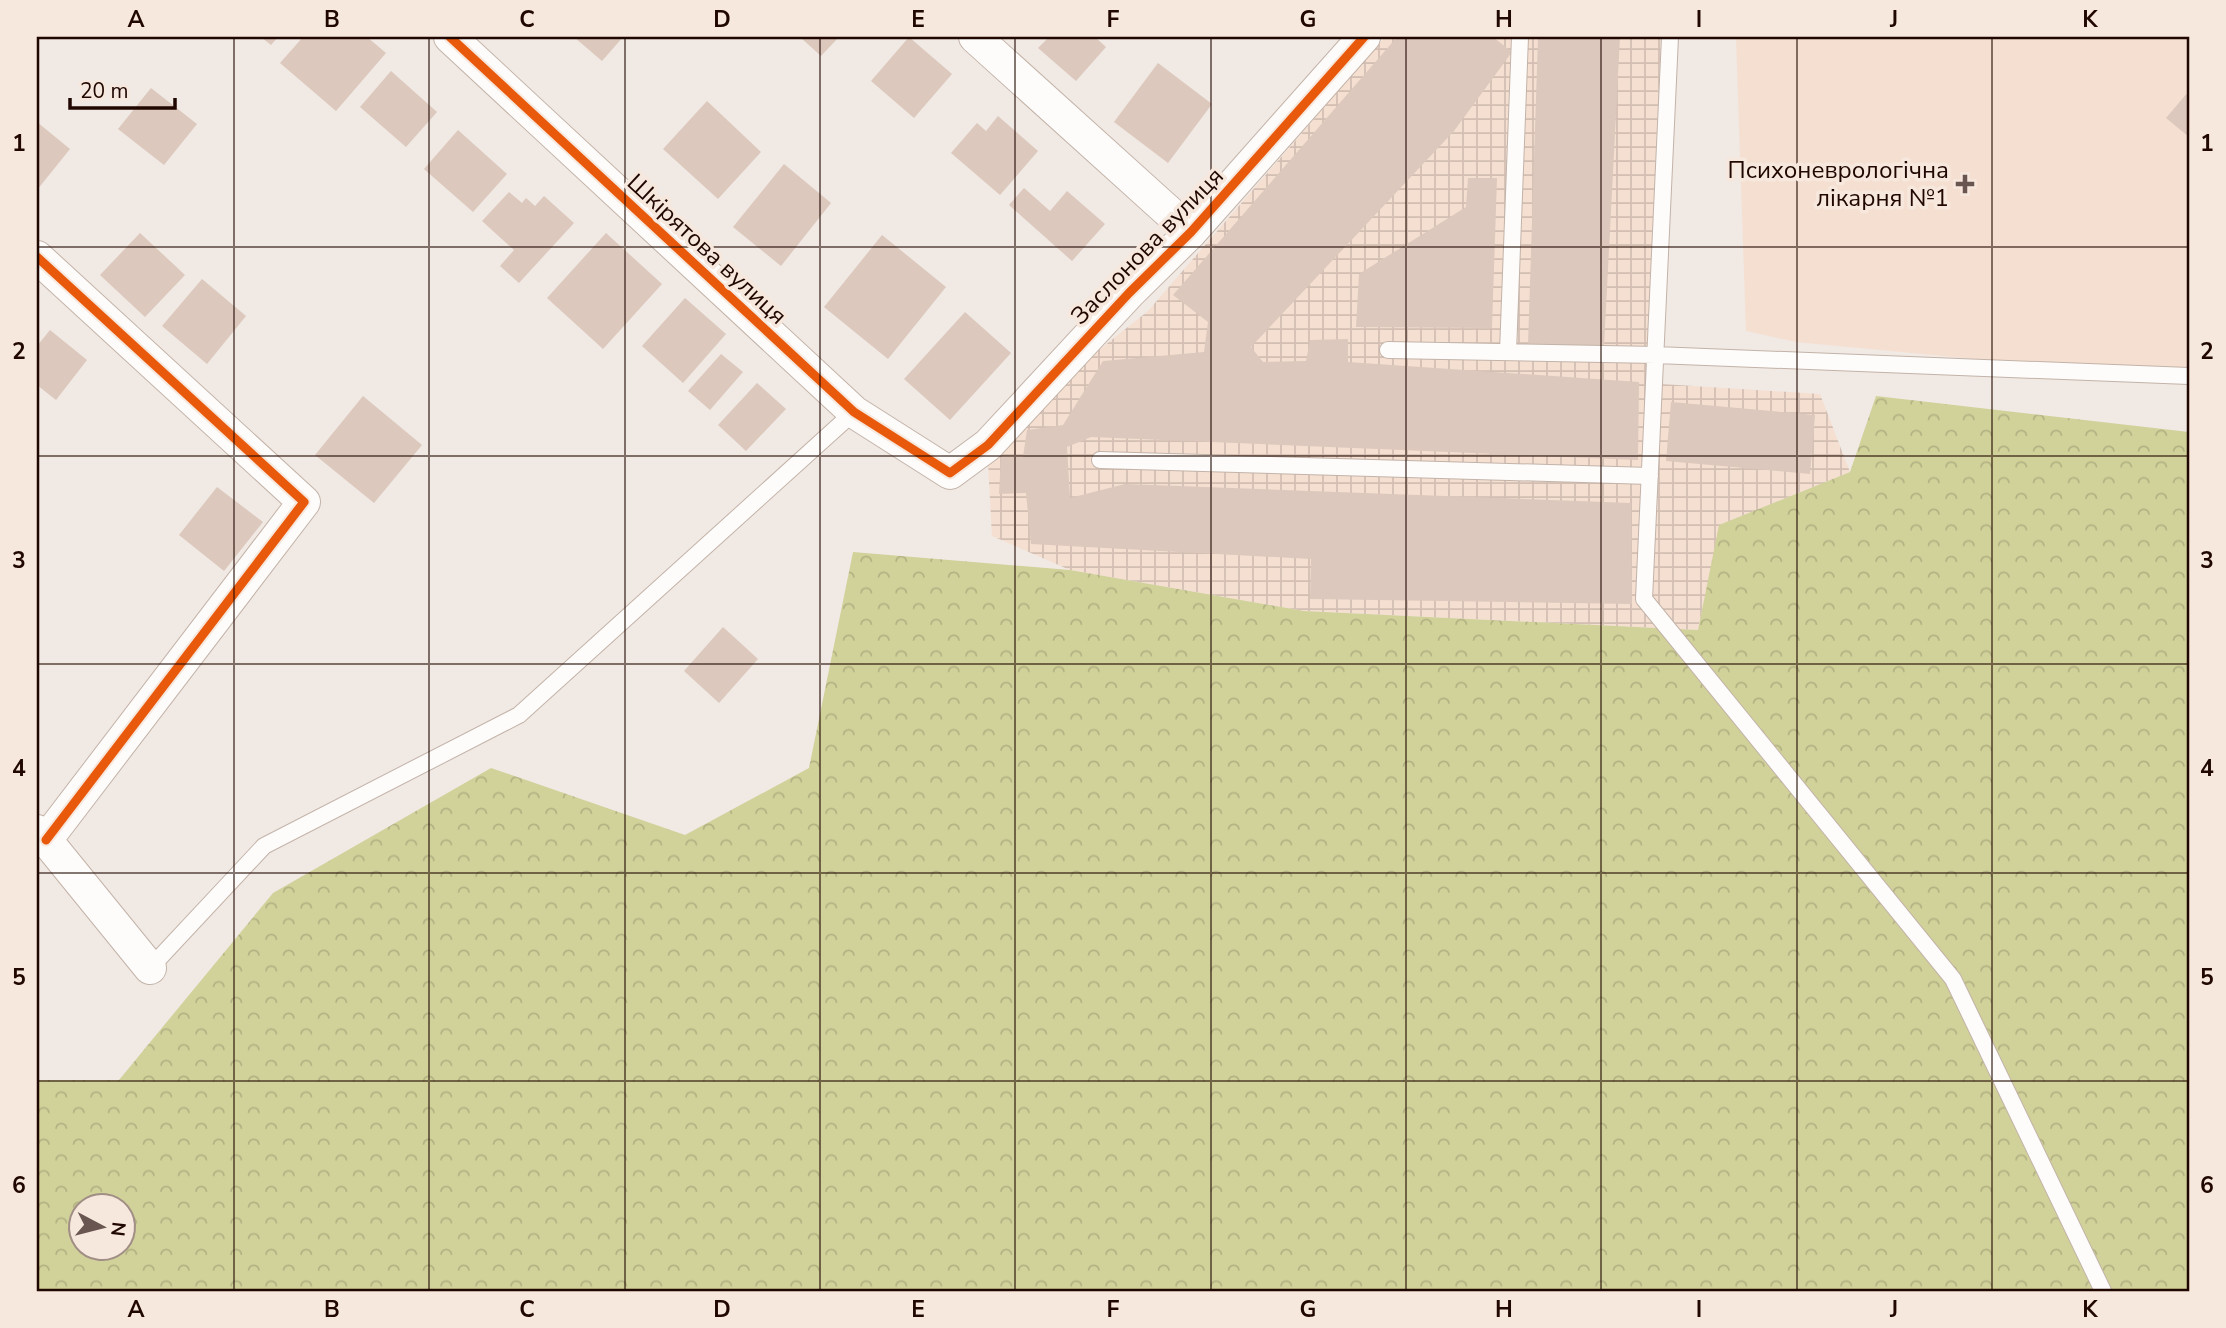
<svg xmlns="http://www.w3.org/2000/svg" width="2226" height="1328" viewBox="0 0 2226 1328" font-family="'Nunito Sans',sans-serif">
  <defs>
    <pattern id="industrial-grid" width="8" height="8" patternUnits="userSpaceOnUse" patternTransform="scale(1.75)"><rect width="8" height="8" fill="#f5dfd1"/><path d="M0 4h8M4 0v8" fill="none" stroke="#d2beb2"/></pattern>
    <pattern id="forest-crowns" width="20" height="18" patternUnits="userSpaceOnUse" patternTransform="scale(1.75)"><rect width="20" height="18" fill="#d1d19a"/><path d="M2 6a3 3 0 1 1 6 0M12 15a3 3 0 1 1 6 0" fill="none" stroke="#b3b283"/></pattern>
  </defs>
  <rect width="100%" height="100%" fill="#f1e9e4"/>
  <path fill="#f5dfd1" d="M1736,37H2189V379L1796,342L1746,331Z"/>
  <path fill="url(#industrial-grid)" d="M1385,37H1661L1646,383L1820,394L1850,472L1720,525L1698,630L1304,611L1070,570L992,536L988,463L1040,397L1148,311Z"/>
  <path fill="url(#forest-crowns)" fill-rule="evenodd" d="M1876,396L2189,432V1291H37V1080H119L273,893L491,768L685,835L809,768L853,552L1070,570L1304,611L1698,630L1719,525L1850,472ZM80,1206H122V1248H80Z"/>
  <path fill="#dcc8bc" d="M261,37H278L271,45Z
    M303,37H367L386,53L336,111L280,63Z
    M574,37H623L602,61Z
    M800,37H839L821,56Z
    M909,37L952,74L914,118L871,81Z
    M1049,37H1095L1106,47L1076,81L1038,48Z
    M1397,37H1493L1512,52L1454,131L1251,347L1263,362L1306,361L1310,340L1348,339V362L1639,382L1638,460L1091,437L1067,447L1070,498L1125,484L1631,503L1632,604L1310,599L1311,559L1031,544L1026,493L999,494L1001,457H1023L1027,430L1063,425L1103,361L1204,352L1208,322L1173,295Z
    M1538,37H1620L1604,346L1528,345Z
    M1158,63L1212,104L1168,163L1114,122Z
    M391,71L437,112L406,147L360,107Z
    M151,88L197,124L164,165L118,129Z
    M2189,91V137L2166,118Z
    M707,101L761,152L718,199L663,149Z
    M998,116L1038,151L1000,195L951,153L977,123L986,131Z
    M37,122L70,149L37,190Z
    M458,130L507,174L473,212L424,169Z
    M784,164L831,203L781,266L733,227Z
    M1468,178H1497L1492,328L1356,327L1359,274L1466,207Z
    M1024,188L1050,211L1067,191L1105,224L1072,261L1009,205Z
    M509,192L522,203L526,198L535,206L544,196L574,223L519,283L500,266L514,250L482,221Z
    M140,233L185,275L145,317L100,275Z
    M606,233L662,284L603,349L547,298Z
    M882,235L946,287L888,359L824,307Z
    M202,279L246,316L207,364L162,326Z
    M685,298L726,334L683,383L642,346Z
    M965,312L1011,353L950,420L904,379Z
    M50,330L87,360L56,400L37,385V346Z
    M721,354L743,372L710,410L688,391Z
    M757,383L786,409L746,451L718,425Z
    M363,396L422,445L374,503L315,455Z
    M1671,402L1815,415L1810,474L1666,461Z
    M217,487L263,522L224,571L179,535Z
    M723,627L758,659L719,703L684,671Z"/>
  <g fill="none" stroke-linecap="round" stroke-linejoin="round">
    <g stroke="#c3b3a8" stroke-width="18">
      <path id="lane" d="M1670,37L1644,599L1953,979L2103,1291
        M1388,350L1656,355L2189,376
        M1508,352L1520,37
        M1100,460L1650,476
        M150,968L264,846L519,715L854,412"/>
    </g>
    <g stroke="#c3b3a8" stroke-width="34">
      <path id="street" d="M450,37L854,412L950,473L988,445L1129,293L1191,232L1364,37
        M975,37L1191,232
        M37,257L304,502L46,840
        M37,831L46,840L150,968"/>
    </g>
    <use href="#lane" stroke="#fdfcfb" stroke-width="16"/>
    <use href="#street" stroke="#fdfcfb" stroke-width="32"/>
    <g stroke="#f7e8de" stroke-width="13">
      <path id="cycleway" d="M450,37L854,412L950,473L988,445L1129,293L1191,232L1364,37
        M37,257L304,502L46,840"/>
    </g>
    <use href="#cycleway" stroke="#e8590c" stroke-width="9"/>
  </g>
  <path fill="none" stroke="#200700" stroke-width="2" stroke-opacity="0.55" d="M234,37V1291M429,37V1291M625,37V1291M820,37V1291M1015,37V1291M1211,37V1291M1406,37V1291M1601,37V1291M1797,37V1291M1992,37V1291M37,247H2189M37,456H2189M37,664H2189M37,873H2189M37,1081H2189"/>
  <path fill="#695650" stroke="#f7e8de" stroke-width="2.5" d="M1961.5 173.5h7v7h7v7h-7v7h-7v-7h-7v-7h7z"/>
  <g text-anchor="middle" dominant-baseline="central" stroke-width="7" stroke-linejoin="round" paint-order="stroke">
    <g font-size="24" fill="#200700" stroke="#f7e8de" text-anchor="end">
      <text x="1949" y="170">Психоневрологічна<tspan x="1949" dy="28">лікарня №1</tspan></text>
    </g>
    <g font-size="24" fill="#200700" stroke="#f7e8de">
      <text transform="translate(1147 246) rotate(-46)">Заслонова вулиця</text>
      <text transform="translate(707 249) rotate(43)">Шкірятова вулиця</text>
    </g>
  </g>
  <rect width="2226" height="1328" fill="none" stroke="#f7e8de" stroke-width="77"/>
  <g transform="translate(102 1227) rotate(97)"><circle r="33" fill="#f7e8de" stroke="#a18e85" stroke-width="2"/>
  <path d="M0-5L12 26L0 18L-12 26Z" fill="#695650"/>
  <text y="-10" font-size="19" font-weight="bold" text-anchor="middle" fill="#200700">N</text>
  </g>
  <path d="M70 98v10h105v-10" fill="none" stroke="#200700" stroke-width="3.5"/>
  <text x="80" y="98" font-size="21" fill="#200700" stroke="#f7e8de" stroke-width="5" paint-order="stroke">20 m</text>
  <rect x="38" y="38" width="2150" height="1252" fill="none" stroke="#200700" stroke-width="2.5"/>
  <g font-size="23" text-anchor="middle" font-weight="bold" fill="#200700">
    <text x="136" y="27">A</text>
    <text x="332" y="27">B</text>
    <text x="527" y="27">C</text>
    <text x="722" y="27">D</text>
    <text x="918" y="27">E</text>
    <text x="1113" y="27">F</text>
    <text x="1308" y="27">G</text>
    <text x="1504" y="27">H</text>
    <text x="1699" y="27">I</text>
    <text x="1894" y="27">J</text>
    <text x="2090" y="27">K</text>
    <text x="19" y="151">1</text>
    <text x="2207" y="151">1</text>
    <text x="19" y="359">2</text>
    <text x="2207" y="359">2</text>
    <text x="19" y="568">3</text>
    <text x="2207" y="568">3</text>
    <text x="19" y="776">4</text>
    <text x="2207" y="776">4</text>
    <text x="19" y="985">5</text>
    <text x="2207" y="985">5</text>
    <text x="19" y="1193">6</text>
    <text x="2207" y="1193">6</text>
    <text x="136" y="1317">A</text>
    <text x="332" y="1317">B</text>
    <text x="527" y="1317">C</text>
    <text x="722" y="1317">D</text>
    <text x="918" y="1317">E</text>
    <text x="1113" y="1317">F</text>
    <text x="1308" y="1317">G</text>
    <text x="1504" y="1317">H</text>
    <text x="1699" y="1317">I</text>
    <text x="1894" y="1317">J</text>
    <text x="2090" y="1317">K</text>
  </g>
</svg>
